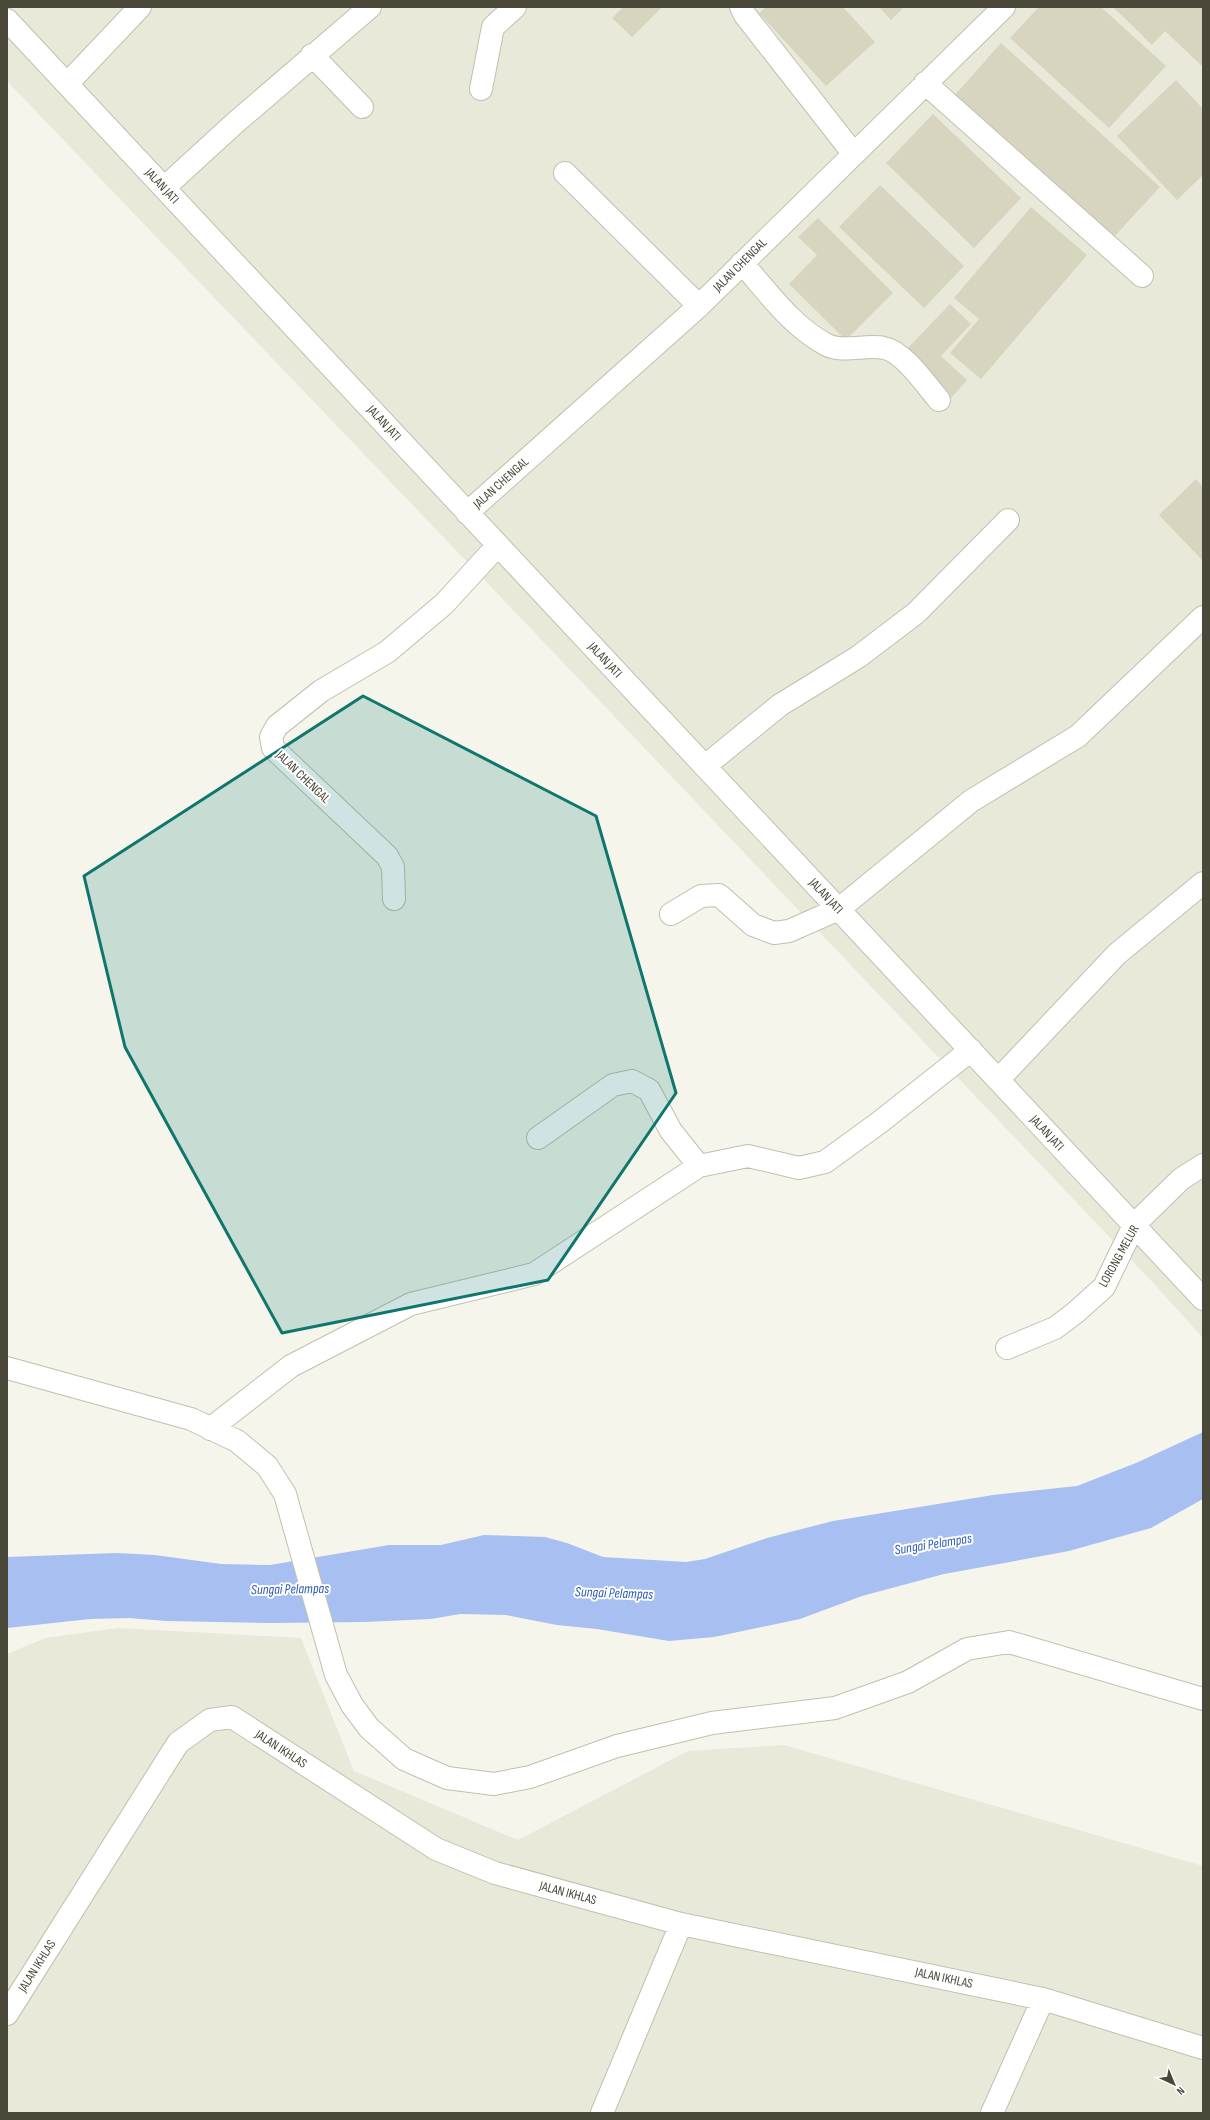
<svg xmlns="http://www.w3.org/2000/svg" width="1210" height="2120" viewBox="0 0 1210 2120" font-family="'Sofia Sans Condensed',sans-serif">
  <rect width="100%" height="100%" fill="#f5f5eb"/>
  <path fill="#e9e9d9" d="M7,7H1203V1338L1156,1286L536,634L7,81Z
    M118,1628L301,1638L354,1771L518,1840L688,1751L784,1745L1203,1866V2113H7V1654L45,1638Z"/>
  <path fill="#a8bff1" d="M1203,1432V1499L1151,1528L1069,1551L944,1574L862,1596L800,1619L714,1637L669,1641L597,1629L557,1625L506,1615L460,1614L431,1619L364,1622L272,1623L166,1621L129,1618L90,1619L7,1628V1557L116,1553L155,1555L221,1564L270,1565L389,1545H441L484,1535L545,1537L567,1543L603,1557L686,1562L705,1559L767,1538L833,1521L993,1495L1077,1486L1136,1463Z"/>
  <path fill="#d7d5c0" d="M623,7H662L632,37L612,18Z
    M766,7H843L875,42L826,86L759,13Z
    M879,7H904L891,20Z
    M1039,7H1101L1166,66L1109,128L1010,38Z
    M1113,7H1203V67L1165,31L1152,45Z
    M1001,43L1160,187L1112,239L954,96Z
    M1176,80L1203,109V175L1177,200L1117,136Z
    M933,114L1021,198L974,248L886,163Z
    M880,185L964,266L924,308L839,227Z
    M1031,207L1087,255L981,379L950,353L979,319L954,298Z
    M818,218L893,293L846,340L789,284L817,255L798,237Z
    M950,304L971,324L941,356L967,380L951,398L903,353Z
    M1196,479L1203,487V561L1159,515Z"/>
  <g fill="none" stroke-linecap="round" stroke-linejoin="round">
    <g stroke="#c1c0ad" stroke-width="24">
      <path id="minor" d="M741,7L745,15L853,153
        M7,20L1203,1299
        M312,55L362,107
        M925,83L1142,276
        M67,84L140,7
        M481,89L493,27L515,7
        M565,173L699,306
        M164,188L235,123L370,7
        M742,263C768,292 792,327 827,345C842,353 868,344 884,348C903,351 926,385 939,400
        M467,513L699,306L1004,7
        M705,766L780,705L858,657L916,613L1008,520
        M394,899L393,867L387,856L273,748L271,737L277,726L321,691L387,652L444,604L498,545
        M671,914L701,896L719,895L753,925L774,933L789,931L839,909L971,801L1078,736L1203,617
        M998,1080L1117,954L1203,883
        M538,1138L613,1085L632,1081L649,1090L671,1131L699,1166
        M1007,1348L1055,1328L1075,1313L1104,1287L1134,1225L1181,1179L1203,1165
        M7,1368L191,1419L237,1441L267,1466L285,1494L336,1675L352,1705L369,1728L404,1759L447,1778L494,1784L530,1777L617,1746L712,1723L835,1708L908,1682L967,1649L1009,1642L1203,1699
        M210,1429L291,1366L411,1304L534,1274L699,1166L748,1156L799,1168L825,1162L880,1122L971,1050
        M7,2014L178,1743L210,1720L232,1717L436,1849L495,1873L681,1924L1043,1999L1203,2048
        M602,2113L681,1924
        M992,2113L1043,1999"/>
    </g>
    <use href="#minor" stroke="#fff" stroke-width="22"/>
  </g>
  <path fill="#0f766e" fill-opacity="0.2" stroke="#0f766e" stroke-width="3" stroke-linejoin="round" d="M363,696L596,816L676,1093L548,1280L282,1333L125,1047L84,876Z"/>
  <g text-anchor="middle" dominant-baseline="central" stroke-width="4" stroke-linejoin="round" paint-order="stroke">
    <g font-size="13" fill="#4a4838" stroke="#fff">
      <text transform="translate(162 186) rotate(47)">JALAN JATI</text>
      <text transform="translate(740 265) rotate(-45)">JALAN CHENGAL</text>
      <text transform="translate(384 423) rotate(47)">JALAN JATI</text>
      <text transform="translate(501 483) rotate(-42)">JALAN CHENGAL</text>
      <text transform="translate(605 660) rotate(47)">JALAN JATI</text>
      <text transform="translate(303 777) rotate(44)">JALAN CHENGAL</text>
      <text transform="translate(826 896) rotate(47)">JALAN JATI</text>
      <text transform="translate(1047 1133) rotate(47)">JALAN JATI</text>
      <text transform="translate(1119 1256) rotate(-61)">LORONG MELUR</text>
      <text transform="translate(281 1749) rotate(33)">JALAN IKHLAS</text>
      <text transform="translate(568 1893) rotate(15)">JALAN IKHLAS</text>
      <text transform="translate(37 1966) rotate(-58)">JALAN IKHLAS</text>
      <text transform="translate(944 1978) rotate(12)">JALAN IKHLAS</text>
    </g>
    <g font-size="14" font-style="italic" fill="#2f58b8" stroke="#fff">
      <text transform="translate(933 1544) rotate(-9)">Sungai Pelampas</text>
      <text transform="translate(290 1589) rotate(-1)">Sungai Pelampas</text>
      <text transform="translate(614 1593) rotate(2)">Sungai Pelampas</text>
    </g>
  </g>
  <rect width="1210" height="2120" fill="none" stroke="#4a4838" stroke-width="16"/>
  <g transform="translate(1174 2084) rotate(136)" stroke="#ffffff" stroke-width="3" paint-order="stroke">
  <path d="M0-3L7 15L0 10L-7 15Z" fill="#4a4838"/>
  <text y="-6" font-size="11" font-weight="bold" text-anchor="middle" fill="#4a4838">N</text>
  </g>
</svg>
